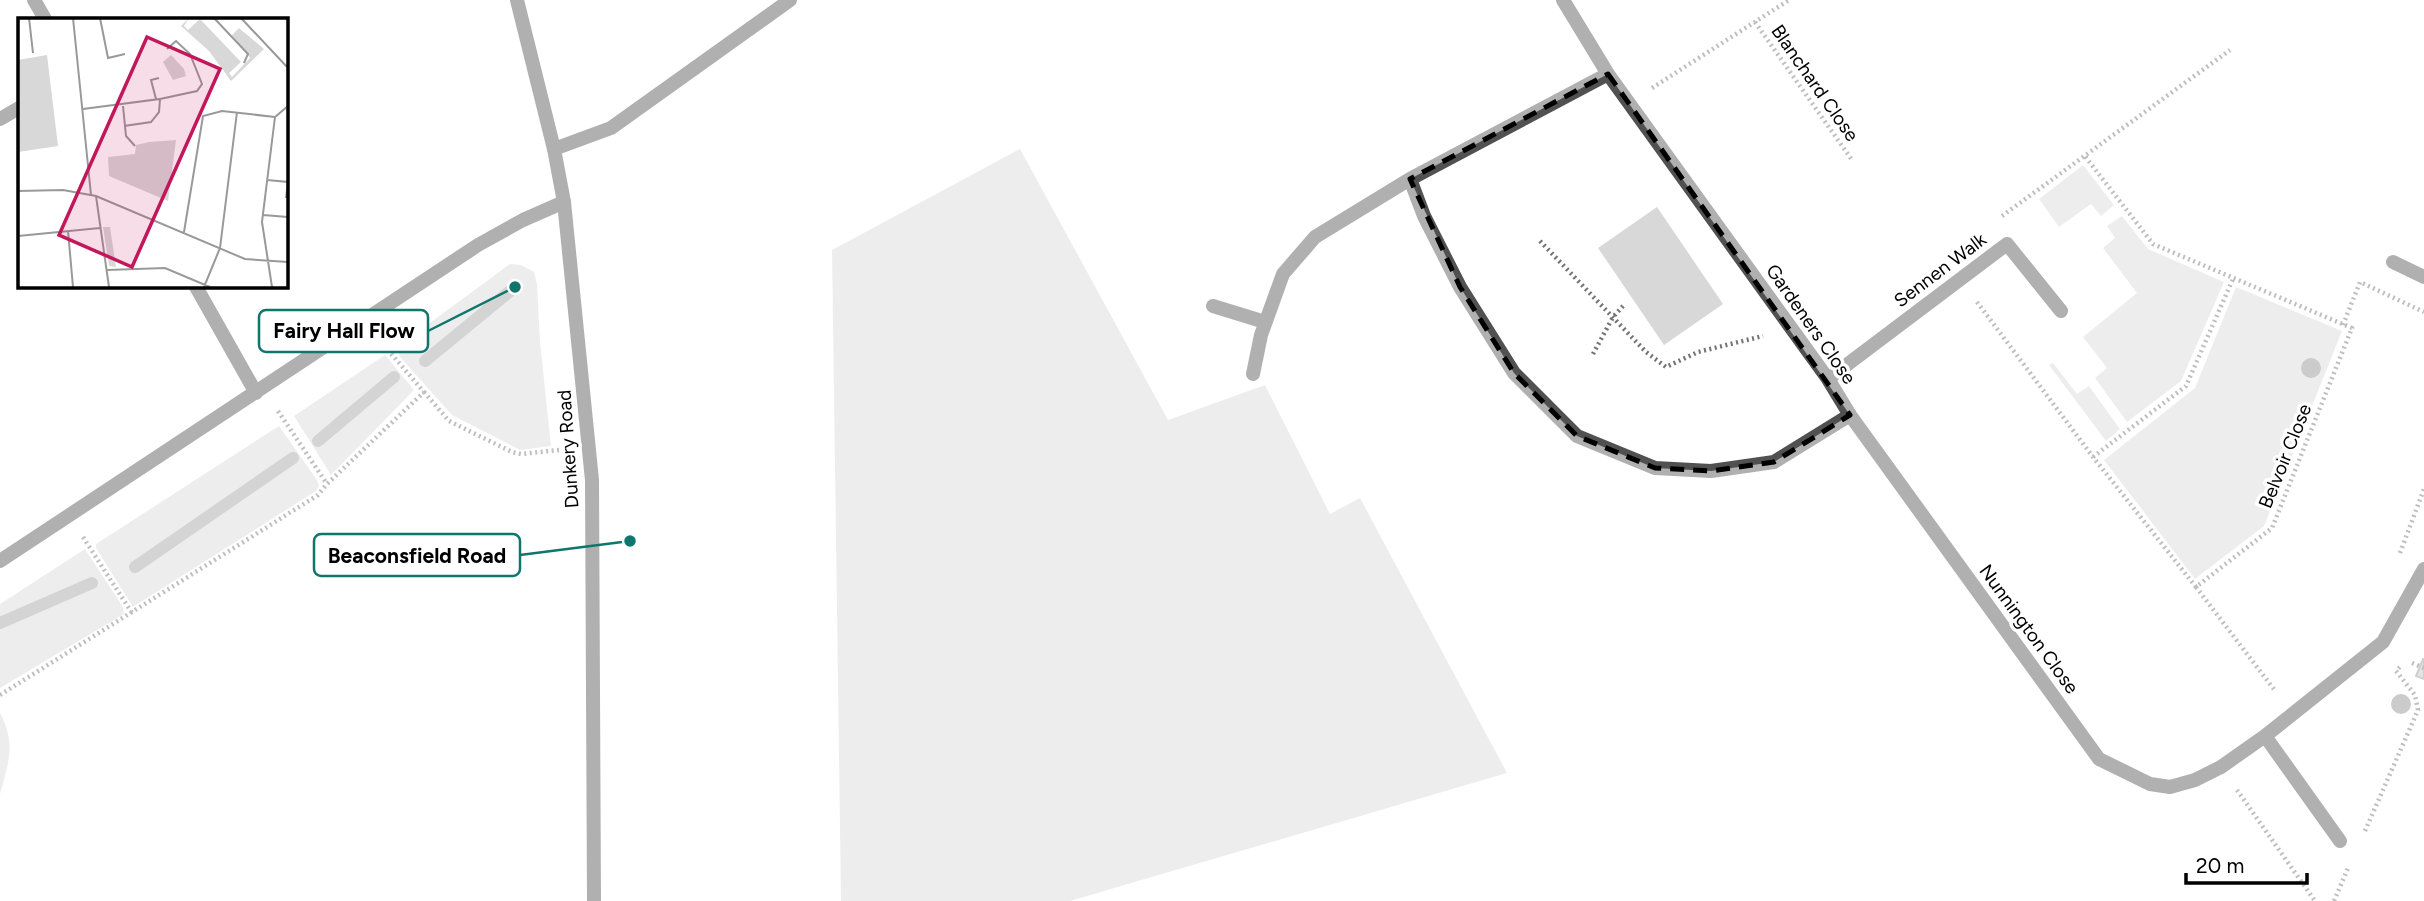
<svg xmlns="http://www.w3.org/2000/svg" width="2424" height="901" viewBox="0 0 2424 901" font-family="Figtree,sans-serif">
  <rect width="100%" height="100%" fill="#fff"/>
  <path fill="#d8d8d8" d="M1020,149L1168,420L1265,385L1330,514L1360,498L1507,773L1070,901H841L832,250Z
    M2083,165L2114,205L2101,216L2091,204L2059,227L2039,199Z
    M1657,207L1723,304L1664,345L1598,248Z
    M2122,216L2148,249L2224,282L2181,381L2127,422L2095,378L2107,368L2083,337L2137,293L2103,248L2115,238L2107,226Z
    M510,264L521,265L534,272L537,284L540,342L551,446L520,450L452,415L400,357L397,347Z
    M2236,287L2342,331L2264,526L2195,579L2104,460L2195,388Z
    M385,355L414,390L331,475L294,416Z
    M2053,363L2077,394L2089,386L2120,429L2106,441L2049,365Z
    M279,426L317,480L319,486L316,491L133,607L96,548V544Z
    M85,549L123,607L124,614L0,688V604Z
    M0,713C16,743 9,762 0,794Z"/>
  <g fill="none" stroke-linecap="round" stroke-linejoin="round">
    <path stroke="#9f9f9f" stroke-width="12" d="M425,361L515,287
      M318,441L394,377
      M135,567L293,458
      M0,623L92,583"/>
  </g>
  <path fill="#c0c0c0" stroke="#959595" stroke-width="2" d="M2423,659H2424V679L2416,676Z"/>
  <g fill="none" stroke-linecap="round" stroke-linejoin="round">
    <path stroke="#737373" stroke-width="4.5" stroke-dasharray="2 3.5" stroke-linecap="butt" d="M1755,22L1852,160
      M1652,88L1789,0
      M2002,216L2230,50
      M1540,241L1646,352L1666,367L1698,352L1763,336
      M1977,302L2093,457L2196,587L2272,528L2352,328L2153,244L2084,155
      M2343,325L2360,282L2424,312
      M1593,354L1613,317L1624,305
      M424,392L449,421L512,452L521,454L559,450
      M278,411L327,484
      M2093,457L2186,386L2233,279
      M83,537L132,613
      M2400,553L2424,489
      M2196,587L2276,692
      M2412,663L2424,668
      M0,695L318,495L327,484L424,392L382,343
      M2237,790L2315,901
      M2365,831L2418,710L2415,695L2396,671L2400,667
      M2334,901L2348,868"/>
    <path stroke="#515151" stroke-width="14" d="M34,0L45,19
      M0,119L19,108
      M554,149L611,128L790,0
      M1410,179L1424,216L1460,287L1514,373L1577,436L1655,468L1711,471L1774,462L1850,415L1828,379L1608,74L1563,0
      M2393,262L2424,277
      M195,285L256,393
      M1213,306L1265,322
      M1253,374L1261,335L1283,274L1315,237L1410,179L1608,74
      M1828,379L2007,244L2061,311
      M1850,415L2099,759L2150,784L2170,787L2195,780L2221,767L2265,736L2383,642L2424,569
      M0,561L478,245L523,220L564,202
      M2265,736L2340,841"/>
    <path stroke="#515151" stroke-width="14" d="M517,0L554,149L564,202L592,480L594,901"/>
  </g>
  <g fill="#8d8d8d">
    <circle cx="2311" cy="368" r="10"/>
    <circle cx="2401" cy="704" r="10"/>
  </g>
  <path d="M0 0H2424V901H0ZM1608,74L1850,415L1774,462L1711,471L1655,468L1577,436L1514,373L1460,287L1410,179Z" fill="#fff" fill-opacity=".55" fill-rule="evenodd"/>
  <path fill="none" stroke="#000" stroke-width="5" stroke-dasharray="14 9" stroke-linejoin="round" d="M1608,74L1850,415L1774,462L1711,471L1655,468L1577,436L1514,373L1460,287L1410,179Z"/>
  <g text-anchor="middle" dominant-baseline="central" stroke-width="7" stroke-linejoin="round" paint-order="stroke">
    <g font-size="19" fill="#000" stroke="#fff">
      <text transform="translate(1815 83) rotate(55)">Blanchard Close</text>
      <text transform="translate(1940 270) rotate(-37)">Sennen Walk</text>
      <text transform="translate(1811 324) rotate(55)">Gardeners Close</text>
      <text transform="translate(568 449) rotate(-94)">Dunkery Road</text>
      <text transform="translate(2285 456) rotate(-68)">Belvoir Close</text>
      <text transform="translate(2029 629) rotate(54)">Nunnington Close</text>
    </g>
  </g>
  <g transform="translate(18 18)">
    <rect width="270" height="270" fill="#fff"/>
    <path d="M171,0L166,8L170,12L182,1L223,44L211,55L214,59L232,40L214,17L221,10L246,31L213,63L191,33L163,8ZM29,37L40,128L0,134V42ZM153,37L166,51L168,58L155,62L145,44ZM158,122L150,183L91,158L90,139L117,136L118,127L131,124ZM85,209H92L98,249L91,248Z" fill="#d8d8d8"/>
    <path fill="none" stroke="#999" stroke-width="2" d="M11,0L15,35M55,0L73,177M82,0L90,40L107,36M196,0L230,36L226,45M223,0L270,50M138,81L133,62L141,60M142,81L179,73L184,66L172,36L158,23L149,31M105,88L108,118L117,128M65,91L142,81L141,94L133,104L106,108M249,162L270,164L268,180M0,173L45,172L78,178L227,241L270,244M78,178L91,269M245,197L270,199M50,213L55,269M166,214L185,98L204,93L257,99M0,218L82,210M89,252L147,250L192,269M186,269L202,230L219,94M254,269L244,204L257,99L270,88"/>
    <path fill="#c2185b" fill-opacity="0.15" stroke="#c2185b" stroke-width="3.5" d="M129,19L202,51L114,249L41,217Z"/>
    <rect width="270" height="270" fill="none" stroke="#000" stroke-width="3.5"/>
  </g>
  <path fill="none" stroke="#0f766e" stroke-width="2.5" d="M515 287L428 331M630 541L520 555"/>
  <g fill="#0f766e" stroke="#fff" stroke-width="2.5">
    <circle cx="515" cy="287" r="7"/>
    <circle cx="630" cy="541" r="7"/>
  </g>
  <g fill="#fff" stroke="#0f766e" stroke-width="2.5">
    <rect x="259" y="310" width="169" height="42" rx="7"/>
    <rect x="314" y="534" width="206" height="42" rx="7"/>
  </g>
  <g font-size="21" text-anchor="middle" font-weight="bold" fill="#000">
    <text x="344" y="338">Fairy Hall Flow</text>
    <text x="417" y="563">Beaconsfield Road</text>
  </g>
  <path d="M2186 873v10h121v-10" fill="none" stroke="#000000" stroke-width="3.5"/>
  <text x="2196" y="873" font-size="21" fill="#000000" stroke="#ffffff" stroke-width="5" paint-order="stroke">20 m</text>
</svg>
